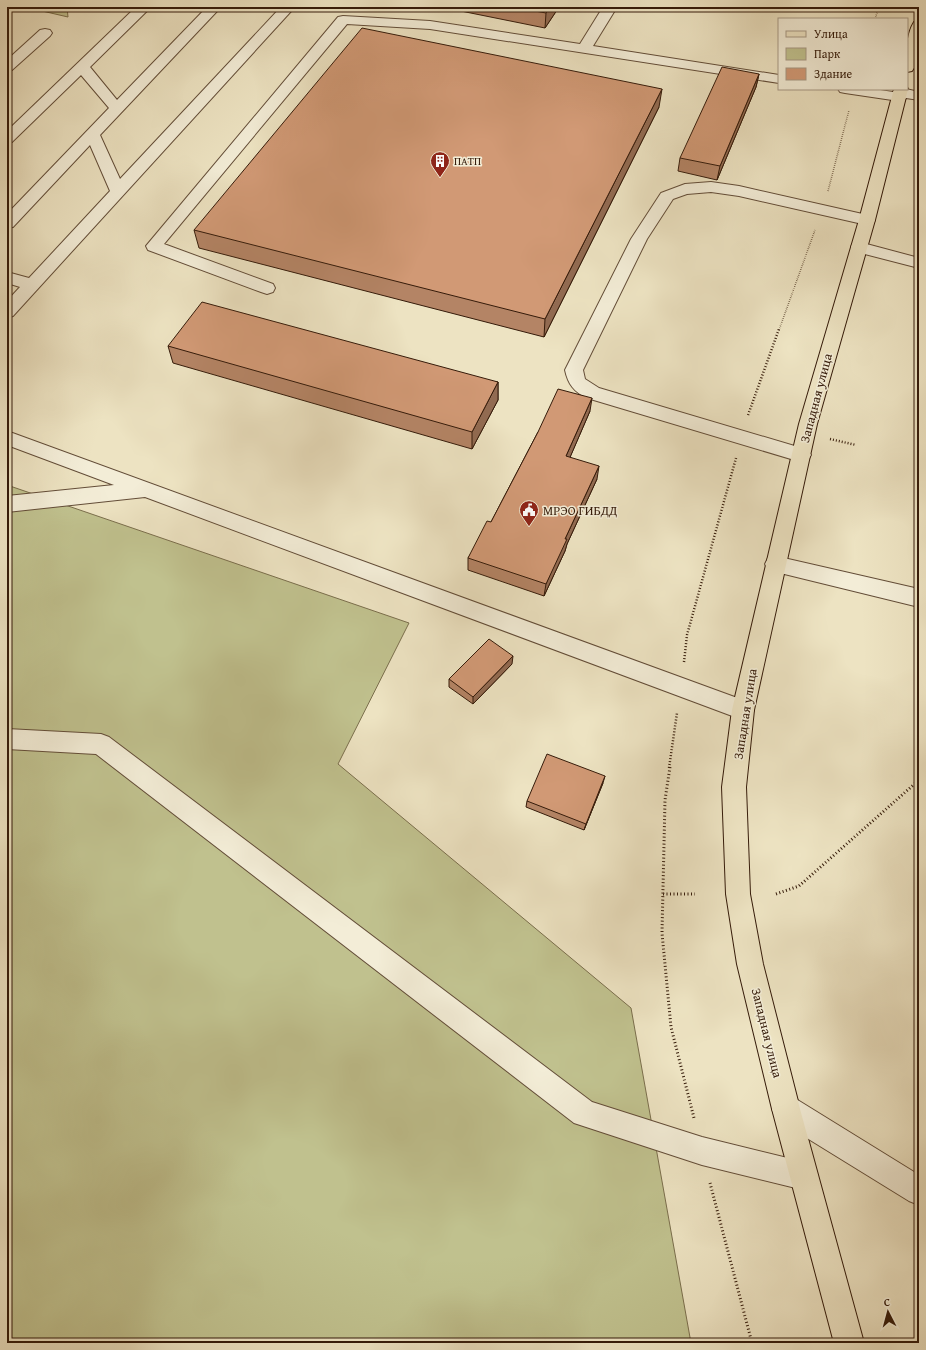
<svg xmlns="http://www.w3.org/2000/svg" width="926" height="1350" viewBox="0 0 926 1350" font-family="'Gentium Book Plus',serif">
  <rect width="100%" height="100%" fill="#ede3c2"/>
  <filter id="stains"><feTurbulence type="fractalNoise" baseFrequency=".005" numOctaves="4"/><feColorMatrix values="0 0 0 0 .2 0 0 0 0 .09 0 0 0 0 .02 0 0 0 .5 -.17"/></filter>
  <radialGradient id="worn" r=".72"><stop offset=".6" stop-color="#630" stop-opacity="0"/><stop offset="1" stop-color="#630" stop-opacity=".3"/></radialGradient>
  <path fill="#c0c18e" stroke="#7a6e4c" d="M25,7H67L68,17Z
    M7,485L409,623L338,764L631,1008L691,1343H7Z"/>
  <g fill="none" stroke-linecap="round" stroke-linejoin="round">
    <g stroke="#634d38" stroke-width="2">
      <path id="minor" d="M136,7H151L90,67L117,100L207,7H221L100,135L120,179L281,7L294,8L13,316L7,318V301L20,287L7,283V272L29,278L110,191L90,145L13,227L7,228V214L109,108L81,75L12,142L7,143V131Z
        M603,7H617L593,46L779,75V83L430,29L347,24L164,244L273,284L275,288L273,292L267,294L261,292L148,250L146,246L338,17L343,16L430,21L580,44Z
        M45,29L50,30L52,33L50,36L12,70L7,71V60L40,30Z
        M838,89H874L893,92L895,89H906L919,92V100L906,98L904,100L899,101L845,93L840,92Z
        M711,182L739,186L867,215L873,216L875,220L873,224L867,225L739,196L711,192L687,194L673,199L647,239L583,370L585,379L599,388L808,450L811,455L808,460L801,462L587,398C574,392 568,384 565,370L631,239L661,193L685,184Z
        M859,242L919,258V268L853,251L851,247L853,243Z
        M7,431L751,703L754,710L751,717L743,720L145,497L7,512V496L114,485L7,445Z
        M775,556L919,589V607L768,570L765,564L768,558Z
        M7,729L101,734L109,737L592,1102L702,1137L804,1162L814,1166L818,1176L814,1186L804,1190L702,1165L574,1123L96,754L7,749Z
        M786,1095L796,1099L919,1175V1205L909,1201L776,1119L772,1109L776,1099Z"/>
    </g>
    <g stroke="#351b0a" stroke-width="2">
      <path id="major" d="M919,21C919,37 922,57 912,71L907,72C907,56 905,36 914,22Z
        M907,87L908,89L875,220L817,424L754,710L746,787L750,894L763,964L800,1109L864,1343H834L772,1109L737,964L726,894L722,787L732,710L799,424L859,220L894,89H907Z"/>
    </g>
    <path stroke="#351b0a" stroke-width="1.5" stroke-dasharray="0.5 1.5" stroke-linecap="butt" d="M875,19L879,7
      M828,191L849,110
      M779,330L815,230"/>
    <path stroke="#351b0a" stroke-width="2.5" stroke-dasharray="1 2" stroke-linecap="butt" d="M748,415L779,329
      M830,439L856,445
      M684,662L687,635L736,458
      M669,768L677,713"/>
    <path stroke="#351b0a" stroke-width="3" stroke-dasharray="1 2.5" stroke-linecap="butt" d="M670,767L665,800L662,933L671,1027L694,1118
      M663,894H695
      M776,894L799,886L919,780
      M710,1183L752,1343"/>
    <use href="#minor" fill="#f3edd7" fill-rule="evenodd"/>
    <use href="#major" fill="#ede3c2" fill-rule="evenodd"/>
  </g>
  <path fill="#b48465" stroke="#351b0a" d="M441,7H559L545,28Z
    M759,74L756,87L717,180L678,171L680,158Z
    M659,107L544,337L199,248L194,230Z
    M168,346L498,382V400L472,449L173,363Z
    M590,411L570,457L597,479L567,544L565,551L544,596L468,570V558L491,522L538,432Z
    M512,664L473,704L449,687V679Z
    M603,783L584,830L526,807L527,801Z"/>
  <path fill="#926b52" stroke="#351b0a" d="M551,7H559L545,28L546,13Z
    M759,74L756,87L717,180L720,166Z
    M662,89L659,107L544,337L545,319Z
    M498,382V400L472,449V432Z
    M592,398L590,411L565,469L566,456Z
    M599,466L597,479L567,544L565,551L544,596L546,584L565,539Z
    M513,656L512,664L473,704V697Z
    M605,776L603,783L584,830L586,824Z"/>
  <path fill="#d19975" stroke="#351b0a" d="M513,7H551L546,13Z
    M362,28L662,89L545,319L194,230Z
    M722,67L759,74L720,166L680,158Z
    M202,302L498,382L472,432L168,346Z
    M558,389L592,398L566,456L599,466L565,539H567L546,584L468,558L487,521L491,522L538,432Z
    M489,639L513,656L473,697L449,679Z
    M547,754L605,776L586,824L527,801Z"/>
  <defs>
    <g id="building-pin" transform="scale(1)"><path d="M0 17L-7.5 6A9.5 9.5 0 1 1 7.5 6Z" fill="#8f2418" stroke="#f3edd7"/><path d="M-4-6H4V6H1V3H-1V6H-4ZM-2.5-4.3h1.7v1.8h-1.7ZM.8-4.3h1.7v1.8H.8ZM-2.5-1h1.7V.8h-1.7ZM.8-1h1.7V.8H.8Z" fill="#fff"/></g>
    <g id="civic-pin" transform="scale(1)"><path d="M0 17L-7.5 6A9.5 9.5 0 1 1 7.5 6Z" fill="#8f2418" stroke="#f3edd7"/><path d="M-.6-6.5H3V-4.5H.6V-3L4-1V1h2V6H-6V1h2V-1L-.6-3ZM-1.2 2.5V6h2.4V2.5Z" fill="#fff"/></g>
  </defs>
  <g fill-rule="evenodd">
    <use href="#building-pin" x="440" y="161"/>
    <use href="#civic-pin" x="529" y="510"/>
  </g>
  <g text-anchor="middle" dominant-baseline="central" stroke-width="3" stroke-linejoin="round" paint-order="stroke">
    <g font-size="11" fill="#351b0a" stroke="#f3edd7" text-anchor="start">
      <text x="454" y="161">ПАТП</text>
    </g>
    <g font-size="13" fill="#351b0a" stroke="#f3edd7">
      <text transform="translate(816 398) rotate(-75)">Западная улица</text>
      <text transform="translate(745 714) rotate(-81)">Западная улица</text>
      <text transform="translate(767 1033) rotate(76)">Западная улица</text>
    </g>
    <g font-size="13" fill="#351b0a" stroke="#f3edd7" text-anchor="start">
      <text x="543" y="510">МРЭО ГИБДД</text>
    </g>
  </g>
  <rect width="926" height="1350" fill="none" stroke="#ede3c2" stroke-width="24"/>
  <rect x="8" y="8" width="910" height="1334" fill="none" stroke="#351b0a" stroke-width="2"/>
  <rect x="12" y="12" width="902" height="1326" fill="none" stroke="#351b0a"/>
  <rect x="778" y="18" width="130" height="72" fill="#f3edd7" stroke="#a79985"/>
  <rect x="786" y="31" width="20" height="6" fill="#ede3c2" stroke="#a79985"/>
  <text x="814" y="38" font-size="12" fill="#351b0a">Улица</text>
  <rect x="786" y="48" width="20" height="12" fill="#c0c18e" stroke="#a79985"/>
  <text x="814" y="58" font-size="12" fill="#351b0a">Парк</text>
  <rect x="786" y="68" width="20" height="12" fill="#d19975" stroke="#a79985"/>
  <text x="814" y="78" font-size="12" fill="#351b0a">Здание</text>
  <g transform="translate(888 1312) rotate(354)" stroke="#f3edd7" stroke-width="3" paint-order="stroke">
  <path d="M0-3L7 15L0 10L-7 15Z" fill="#351b0a"/>
  <text y="-6" font-size="11" font-weight="bold" text-anchor="middle" fill="#351b0a">С</text>
  </g>
  <rect width="100%" height="100%" filter="url(#stains)"/>
  <rect width="100%" height="100%" fill="url(#worn)"/>
</svg>
